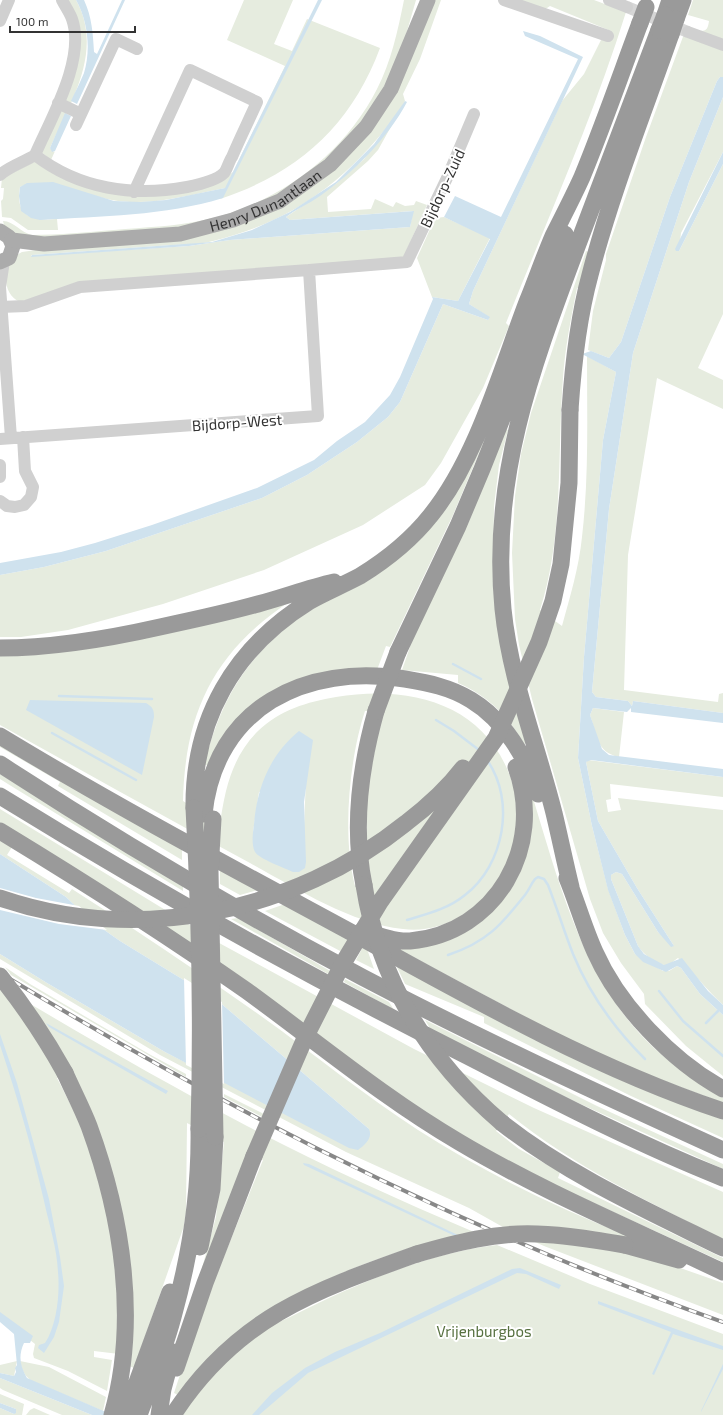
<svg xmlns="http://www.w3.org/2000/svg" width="723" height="1415" viewBox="0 0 723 1415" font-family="'Exo 2',sans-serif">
  <rect width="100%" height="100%" fill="#fff"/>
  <path fill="#e6ecdf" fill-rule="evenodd" d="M67,0H76C104,50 71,102 50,148L54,152L55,151L51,160L40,151L73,78Z
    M244,0H293L274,44L292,51L307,19L380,48C351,126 298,173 220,199L225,188C189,195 150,207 112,200C89,196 40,176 20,187C15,217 32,221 57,219L58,230H28L11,218L2,217L1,201L3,199L4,188H1L2,178L36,161L100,191L223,179L233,172L285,66L227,40Z
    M404,0H416L399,59L384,93L339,151L270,201L197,226L21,239L4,225L3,221C14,221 21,233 32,235C59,235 87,232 114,230C144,227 174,227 204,220C276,205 343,156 377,89C391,62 398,30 404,0Z
    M431,0H441L420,59L403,94L405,101L401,109C351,177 296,221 213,241C196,246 176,244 158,246C116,249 74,252 32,255L31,256L189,246L230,240L410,227L413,211L290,220L286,217L337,183L364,159L393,123L378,150L368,161L327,197L328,212L371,209L375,199L393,207L396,202L405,206L414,205L416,201L427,205L403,258L79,283L20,302C0,293 2,262 22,252L251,219L361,141Z
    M515,0H594L626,12C593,118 547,220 506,323L509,326L483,388L441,463L425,485L363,525L264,570L163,604L68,630L21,637H0V575L44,567L106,551L262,498L307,475L357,442L388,417L400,402L443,304L488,320L489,317L469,304L473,291L562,101L584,74L602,38L611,31L550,6L544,10Z
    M693,0H723V40L700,31C707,31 708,28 709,21L688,15Z
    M684,34L723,48V77H720L717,81L670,197L621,342L609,358L588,350L593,311L606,260V254L646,137Z
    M723,97V152L681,233L679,251L723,164V314L698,368L723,380V409L657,378L628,555L624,690L718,702L719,694L723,693V713L633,701L632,706L628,701L596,697L592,692L609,509L633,353L689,182Z
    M444,217L490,238L458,301L432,297L417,258L435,218Z
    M586,251L591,253L580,288H577C571,318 565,348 563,378C557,455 564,535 540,610L562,626C570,597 579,567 582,537C589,477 587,416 587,356L616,372L603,440L584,657L578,758L592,826L608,889L625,935L635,954L663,971H669L677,966L681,968L700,994L723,1015V1076L686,1046L645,1004L644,994L621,963L603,933L590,899L532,699L519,645L515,619L512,553L515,496L521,454L531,413Z
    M509,374L482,446L453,515L390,647L386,646L377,670L243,713L227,730L207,765H204C221,701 243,661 296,620L409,546Z
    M505,429L508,430L499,465L494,506L493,582L496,617L527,743L524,744C509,717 487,695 458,683V675L402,670L410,647L408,646Z
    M292,600C215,650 185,711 183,801L220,824C225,789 232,757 258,731C280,710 307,702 336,697C415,684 493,706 515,792C520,816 517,845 507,866C504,873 499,878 495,884C475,913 439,934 403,929C350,923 296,888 250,863C166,818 83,771 0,725V655ZM365,711L382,712L367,790V854L371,884L355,886C342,836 349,760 365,711ZM306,779L304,827L253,832L259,792Z
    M593,708L624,712L619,757C596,752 597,735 590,715Z
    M0,742L182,844V860L58,786L60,782L0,747Z
    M588,760L723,777V797L610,784L611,799L606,800L608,812L621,810L618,798L723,810V1005C707,990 694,973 678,958C675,960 671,964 667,965C658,966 642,953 638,946L611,879V875L616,872L622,874L658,932L674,946L637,888L598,821L586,762Z
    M0,774L183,885V891L16,789L0,779Z
    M527,779C557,873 579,978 654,1048C675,1067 699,1083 723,1098V1103L654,1077L578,1045L381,940L407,944L496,906L514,884L529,847L532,824Z
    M0,809L221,944L414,1049L534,1108L723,1192V1239C649,1202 573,1166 509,1114L496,1131L519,1149L560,1172L558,1178L723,1258V1262L541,1179L450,1129L0,826Z
    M0,839L12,847L7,855L69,893L72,889C136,930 199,972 261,1016C314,1054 364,1095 418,1130C484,1172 554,1207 627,1235L624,1252L669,1264L723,1283V1315L544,1246L510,1231L469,1208L346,1152L160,1055L0,959V954L47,983L165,1052L244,1092L369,1129L218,1001L120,941L90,920L66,897L0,854Z
    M220,867L261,889L240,895L220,884Z
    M288,903L351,936L342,952L265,911Z
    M238,918L332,972L330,975L231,919Z
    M364,945L366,946L374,969L356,960Z
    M396,965L723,1114V1138L631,1096L484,1023V1017L405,984Z
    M5,967L30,984L149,1054L186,1074V1077L11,975Z
    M345,979L389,1002L394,1010L344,982Z
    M0,986C81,1034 163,1082 247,1126C321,1165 397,1199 474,1232C469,1237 418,1246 407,1249C316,1279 237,1317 178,1395L174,1393L197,1323L263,1160L249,1153L206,1270L202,1268L216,1217L224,1142L187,1123L186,1212L184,1226L134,1368L129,1366C130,1331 132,1297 128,1262C124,1221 113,1180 100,1140C92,1117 84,1091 71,1070L57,1078C67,1098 78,1118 87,1138C115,1207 120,1280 119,1354L94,1351V1357L112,1360L107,1391L68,1371L34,1358L33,1354L35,1344L0,1316Z
    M425,1020L597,1106L723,1164V1169L574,1101L431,1030Z
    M224,1094L266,1115L264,1118L224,1097Z
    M497,1245L590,1284L723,1334V1415H179C200,1387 223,1359 251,1337C263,1328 280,1322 294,1315C356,1284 427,1253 497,1245Z
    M17,1361L14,1376L0,1373V1365Z
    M20,1361L49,1367L106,1397L103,1411L32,1381C25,1377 21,1369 20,1361Z
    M0,1378L92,1415H62L3,1390L0,1388Z
    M0,1394L24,1404L22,1415H0V1408L14,1414L16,1409L0,1403Z
    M34,1408L50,1415H26L30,1410Z"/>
  <path fill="#cfe2ee" d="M76,0H84C92,17 93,34 94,52L97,54L122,0H125L77,104L71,101C75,92 80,83 84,73C91,50 88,21 76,0Z
    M318,0H322L223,198C165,216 101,216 40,220L31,218L21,211L19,196L20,187L27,183L53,182L114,201L141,202L166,200L225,188Z
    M523,31L540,36L583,57L473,291L469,304L490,317L488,320L443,304L400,402L388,417L357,442L307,475L262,498L106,551L44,567L0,575V563L61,552L95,543L152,525L257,488L314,460L337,441L365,422L390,395L400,377L433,299L432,297L458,301L490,239L444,217L455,196L501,217L578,59L525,36Z
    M720,77H723V97L689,182L633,353L609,509L592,692L596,697L628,701L632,706L633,701L723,713V723L631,712V708L627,712L593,708L590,715L602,749L609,755L723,769V777L591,760L586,762L598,821L637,888L674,946L671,947L658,932L622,874L616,872L611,875V879L638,946L644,954L664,965L682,958L708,991L723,1005V1015L700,994L681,968L677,966L666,972L643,962L635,954L625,935L608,890L592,826L578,758L584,657L603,440L616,372L582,354L591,351L609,358L621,342L670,197L717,81Z
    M405,101L407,102C388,138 353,173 320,196C309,204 296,209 286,217L290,220L414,211L410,227L230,240L189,246L31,257L32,255L212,242L252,230L290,212L336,182L374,144Z
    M65,113L71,116L55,151L52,152L50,148Z
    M723,152V164L679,251H676L675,249Z
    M30,700L146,703C153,707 154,710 154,717L142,775L26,710Z
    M299,731L313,740L304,802L306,862L305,868L299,872H293C285,868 259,859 255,852C251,844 253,832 254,824C257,787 270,755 299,731Z
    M0,854L66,897L90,920L120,941L218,1001L369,1129C373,1138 365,1145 358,1150L349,1148L165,1052L47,983L0,954Z
    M46,1023L168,1091L166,1094L49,1027Z
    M0,1034L17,1083L49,1199L60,1257L64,1286L59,1322L54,1337L44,1353L38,1348L39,1345L45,1343C57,1325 60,1293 58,1272C57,1248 49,1224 44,1201C32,1148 17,1096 0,1045Z
    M303,1163L309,1164L460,1236L457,1237L304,1165Z
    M520,1268L561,1285L559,1289L526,1274L517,1273L308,1373L259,1415H252L272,1393L305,1368L335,1352L380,1333L512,1269Z
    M598,1301L723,1346V1350L673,1334L654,1375L652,1374L671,1332L598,1304Z
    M0,1312L33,1336L30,1343H24C18,1356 20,1366 27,1378L113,1415H92L0,1378V1373L14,1376L16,1372L15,1368L17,1365L14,1334L0,1322Z
    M723,1364V1369L701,1412V1411Z
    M0,1403L16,1409V1413L14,1414L0,1408Z"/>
  <path fill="#fff" d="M0,888L36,898L79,906L107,930L59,924L0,910Z
    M184,978L222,1002L224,1084L186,1065Z"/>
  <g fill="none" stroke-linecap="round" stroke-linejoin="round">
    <path stroke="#cfe2ee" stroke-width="2.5" d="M453,664L481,679
      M59,696L152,699
      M436,720L454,731L479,750
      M52,733L136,780
      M407,920C427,914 448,909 465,895C504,865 516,801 487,760
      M448,955C487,942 501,925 525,895C529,890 531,884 535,879L538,877L544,879L548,885C557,908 564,931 573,954C589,993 615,1029 645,1059
      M659,991L683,1021L723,1056
      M706,1023L718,1011"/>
    <path stroke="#d6d6d6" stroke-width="12" stroke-dasharray="12 6" stroke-linecap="butt" d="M627,7L688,32"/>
    <path stroke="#d0d0d0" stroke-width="12" d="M504,0L608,36
      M609,0L627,7
      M0,21L9,0
      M688,32L723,45
      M58,103L81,114
      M76,125L116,39L137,49
      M35,155C79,189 133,197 187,187C197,185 216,181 224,173C227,170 229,161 232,157C240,138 249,120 257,102L190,70L134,192
      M0,175C8,167 24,162 35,155C51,118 86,59 72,19C70,13 65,6 62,0
      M4,261L0,287L11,438
      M309,270L407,262L447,178L474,114
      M0,307L26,306L80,287L309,270L318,416L0,439
      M0,465V477
      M0,501L7,506L15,507L24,505L31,497L33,487L25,471L23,437"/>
    <g stroke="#ababab" stroke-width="15">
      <path d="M0,231L9,237L13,246L9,258L0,262"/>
      <path id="s1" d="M12,240L44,244L180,234L233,220L280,201L330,165L366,127L391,89L428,0"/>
    </g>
    <path stroke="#9a9a9a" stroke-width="17" d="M665,15L670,0
      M676,19L683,0
      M570,410C573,365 578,319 590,275C611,194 643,114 671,34
      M0,648C54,648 107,639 160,627C193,620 226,613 258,604C284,597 308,588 334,582
      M398,652L458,526L482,469L509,401L565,234
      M0,736C117,807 238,871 358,936C476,1001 595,1068 723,1111
      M0,764C117,840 239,912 362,977C480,1039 602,1095 723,1150
      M0,796C152,890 308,976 467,1056C551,1099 635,1143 723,1178
      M194,808C193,719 234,648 310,601C326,592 343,585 360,576C386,560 412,539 431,515C477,458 501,370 527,302C536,280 544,257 553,236C563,216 573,197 582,177C603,126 621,74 640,23
      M204,814C215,707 306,663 405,679C428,683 450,687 471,700C504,720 527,758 538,794
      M0,831C84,882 167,935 247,991C317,1042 384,1098 459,1142C543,1192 635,1230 723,1272
      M567,878C577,902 584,928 595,952C619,1006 672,1061 723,1089
      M364,885C352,827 360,768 376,711
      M571,887C565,863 560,838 554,813C537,745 510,679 503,609C490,476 533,365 578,244C605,173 632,101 659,30
      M363,930C377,935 395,942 410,941C497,933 545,846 516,767
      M65,1073C73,1091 82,1108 89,1126C122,1216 139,1321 112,1415
      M502,1123C568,1175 648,1211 723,1248
      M625,1245L679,1260
      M200,1247L212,1189L215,1137
      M176,1368L205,1283L254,1156
      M125,1415L170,1292
      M139,1415C151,1383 164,1351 173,1317C190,1256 200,1193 199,1129
      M159,1415L163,1389L173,1352
      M173,1415C236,1318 313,1291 417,1254"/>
    <g stroke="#888" stroke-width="4">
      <path id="rail" d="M0,973C230,1112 469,1233 723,1322"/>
    </g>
    <use href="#rail" stroke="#fff" stroke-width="2.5" stroke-dasharray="8" stroke-linecap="butt"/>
    <path stroke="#9a9a9a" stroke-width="17" d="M640,23L646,7
      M659,30L665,15
      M671,34L676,19
      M376,711L398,652
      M194,808C200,915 202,1022 199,1129
      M213,819L210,871L215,1137
      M364,885C379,981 429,1061 502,1123
      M0,898C137,945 294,913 406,823C427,807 447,789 463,768
      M0,976C25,1007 46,1039 65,1073
      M254,1156L305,1038L342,965L380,902L496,738L539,642L553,601L561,564L569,483L570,410
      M417,1254C455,1243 497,1232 537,1234C567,1235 596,1240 625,1245"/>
  </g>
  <g text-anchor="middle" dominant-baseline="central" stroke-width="4" stroke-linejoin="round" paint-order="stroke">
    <g font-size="15" fill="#333" stroke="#fff">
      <text transform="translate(442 188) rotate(-65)">Bijdorp-Zuid</text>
      <text stroke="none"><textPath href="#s1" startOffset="261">Henry Dunantlaan</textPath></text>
      <text transform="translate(237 422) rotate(-4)">Bijdorp-West</text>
    </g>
    <g font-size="15" fill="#56703f" stroke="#fff">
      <text x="484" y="1331">Vrijenburgbos</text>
    </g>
  </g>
  <path d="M10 26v6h125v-6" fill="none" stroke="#333333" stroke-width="2"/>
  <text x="16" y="26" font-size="12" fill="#333333" stroke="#ffffff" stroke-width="3" paint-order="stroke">100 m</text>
</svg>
